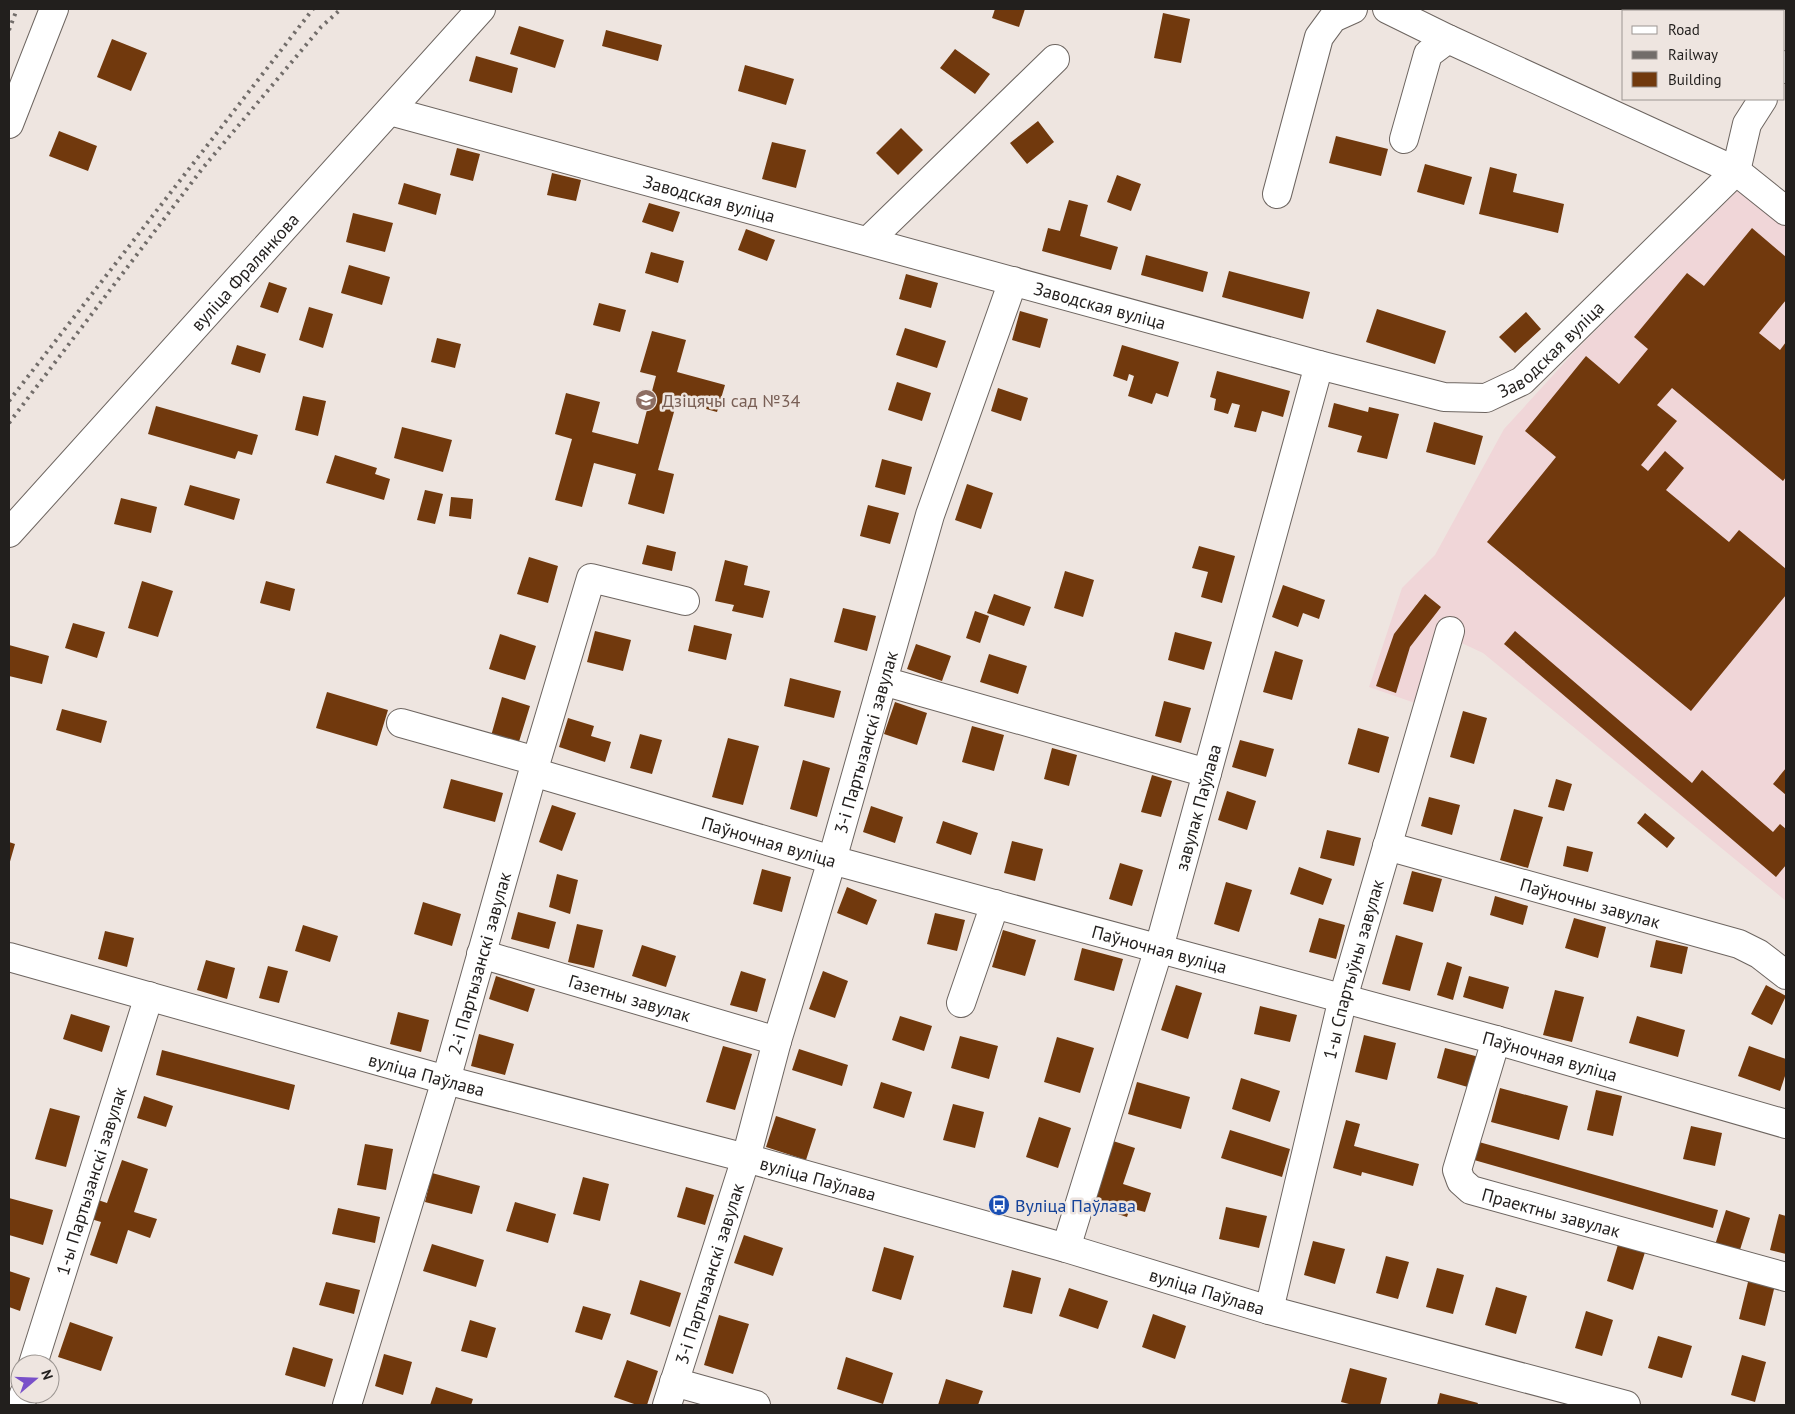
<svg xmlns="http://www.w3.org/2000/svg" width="1795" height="1414" viewBox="0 0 1795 1414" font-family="'PT Sans',sans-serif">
  <rect width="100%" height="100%" fill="#eee5e0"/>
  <path fill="#f0d6d8" d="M1741,187L1786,223V901L1483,653L1438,632L1415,703L1369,687L1402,588L1435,555L1504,429L1577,349Z"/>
  <path fill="#71390d" d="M995,9H1025L1019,27L992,18Z
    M1163,13L1190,19L1181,63L1154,58Z
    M519,26L564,40L555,68L510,54Z
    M606,30L662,45L658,61L602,46Z
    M112,39L147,53L131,91L97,77Z
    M955,49L990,74L975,94L940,68Z
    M476,56L518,68L512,93L469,81Z
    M745,65L794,79L786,105L738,91Z
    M1038,121L1054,142L1027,164L1010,143Z
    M901,128L923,150L898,175L876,153Z
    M59,131L97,146L88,171L49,156Z
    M1336,136L1388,149L1381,176L1329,163Z
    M772,142L806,150L796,188L762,179Z
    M457,148L480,154L473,181L450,175Z
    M1425,164L1472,177L1464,205L1417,192Z
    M1490,167L1517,174L1513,192L1564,204L1558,233L1479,214Z
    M552,173L581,180L576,201L547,195Z
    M1117,175L1141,184L1131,211L1107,202Z
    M404,183L441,194L436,215L398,204Z
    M1069,200L1088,205L1080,236L1118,247L1111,270L1042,251L1048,228L1060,231Z
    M649,203L680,212L673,232L642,222Z
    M353,213L393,223L385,252L346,242Z
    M1752,228L1786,257V300L1759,333L1780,350L1786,342V477L1783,481L1672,388L1657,405L1677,421L1641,465L1648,471L1665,451L1684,468L1666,490L1729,542L1739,530L1786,569V595L1691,711L1487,542L1556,457L1525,431L1586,356L1619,384L1648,349L1634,337L1687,273L1704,286Z
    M746,229L775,240L767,261L738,250Z
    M651,252L684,261L678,283L645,273Z
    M1146,255L1208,272L1203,292L1141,275Z
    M349,265L390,277L382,305L341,293Z
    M1229,271L1310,292L1303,319L1222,297Z
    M906,274L938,283L931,308L899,299Z
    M269,282L287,288L278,313L260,307Z
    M599,303L626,310L620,332L593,325Z
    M309,307L333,314L323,348L299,340Z
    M1377,309L1446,331L1435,364L1366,342Z
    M1020,311L1048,319L1040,348L1012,340Z
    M1526,312L1541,329L1515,353L1499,337Z
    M905,328L946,341L937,368L896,355Z
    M652,331L686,340L677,372L725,385L717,412L677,401L658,470L674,474L664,514L628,504L636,474L594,463L582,507L555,500L572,439L555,434L566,393L600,402L592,432L638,444L656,376L640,372Z
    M437,338L461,344L455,368L431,362Z
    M237,345L266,354L260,373L231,364Z
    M1122,345L1179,362L1168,397L1156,393L1152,404L1128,396L1134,376L1129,374L1127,381L1113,376Z
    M1217,371L1290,391L1283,417L1262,411L1256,432L1234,427L1240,405L1232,403L1228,414L1214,410L1216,399L1210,397Z
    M897,382L931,393L922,421L888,410Z
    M998,388L1028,398L1021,421L991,411Z
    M303,396L326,401L318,436L295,430Z
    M1334,403L1368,412L1369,407L1399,414L1387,459L1357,452L1362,436L1328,427Z
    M156,406L258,435L252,455L238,451L235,459L148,434Z
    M1434,422L1483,436L1475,465L1426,452Z
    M402,427L452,440L443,472L394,458Z
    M335,455L377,468L375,474L390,479L384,500L326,483Z
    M882,459L912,467L905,495L875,487Z
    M967,484L993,493L981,529L955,520Z
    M190,485L240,499L234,520L184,505Z
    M425,490L443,494L435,524L417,520Z
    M451,497L473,499L471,519L449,516Z
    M121,498L157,507L151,533L114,524Z
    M868,505L899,513L890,544L860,536Z
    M647,545L676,552L672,571L642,564Z
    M1199,546L1235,556L1222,603L1201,597L1208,572L1192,568Z
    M529,557L558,566L548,603L517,594Z
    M725,560L748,566L744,585L770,591L763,618L732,611L734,605L715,601Z
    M1065,571L1094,580L1083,617L1054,608Z
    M142,581L173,591L158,637L128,628Z
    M266,581L295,589L290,611L260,603Z
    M1283,585L1325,600L1319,619L1303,613L1298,627L1272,617Z
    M994,594L1031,607L1024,626L987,613Z
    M1425,594L1441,607L1410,647L1396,693L1376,686L1394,634Z
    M843,608L876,616L867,651L834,642Z
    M975,611L989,616L980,643L966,638Z
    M73,623L105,632L97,658L65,648Z
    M694,625L732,634L726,660L688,651Z
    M595,631L631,640L623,671L587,662Z
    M1515,631L1692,783L1702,770L1773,832L1780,824L1786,829V865L1776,877L1504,644Z
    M1175,632L1212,642L1204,670L1168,660Z
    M500,634L536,646L525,680L489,669Z
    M916,644L951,656L942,681L907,669Z
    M9,645L49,656L42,684L9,676Z
    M1275,651L1303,660L1292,700L1263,692Z
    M989,654L1027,666L1018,694L980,682Z
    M790,678L841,691L834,718L784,706Z
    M327,692L388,710L377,746L316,728Z
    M502,697L530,706L518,745L491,736Z
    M1164,701L1191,708L1181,743L1155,736Z
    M895,702L927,713L917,745L884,734Z
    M62,709L107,721L101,743L56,730Z
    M1463,711L1487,718L1474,764L1450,757Z
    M568,718L594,726L591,736L611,742L605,762L559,747Z
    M972,726L1004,735L994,771L962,762Z
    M1358,728L1389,737L1379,773L1348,764Z
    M640,734L662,740L652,774L630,768Z
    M728,738L759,746L743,805L712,797Z
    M1240,740L1274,749L1266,777L1232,767Z
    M1052,748L1077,755L1069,786L1044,779Z
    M803,760L830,768L817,817L790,809Z
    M1786,768V795L1773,784Z
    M1152,775L1172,781L1161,817L1141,812Z
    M451,779L503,793L495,822L443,808Z
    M1556,779L1572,784L1564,811L1548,807Z
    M1227,791L1256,801L1247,830L1218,820Z
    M1429,797L1460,805L1452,835L1421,826Z
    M552,805L576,813L562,851L539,842Z
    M871,806L903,817L895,843L863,832Z
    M1514,809L1543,817L1528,868L1500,860Z
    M1645,813L1675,838L1667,848L1637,823Z
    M943,821L978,833L971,855L936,843Z
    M1327,830L1361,838L1354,866L1320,858Z
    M1012,841L1043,849L1035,881L1004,873Z
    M9,842L15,844L9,865Z
    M1567,846L1593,852L1588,872L1563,866Z
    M1120,863L1143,870L1132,906L1109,899Z
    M1299,867L1332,879L1323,905L1290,894Z
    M762,869L791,877L782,912L753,904Z
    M1412,871L1442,879L1433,912L1403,904Z
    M557,874L578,880L570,914L549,907Z
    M1226,882L1252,890L1239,932L1214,924Z
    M847,887L877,900L867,925L837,913Z
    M1495,896L1528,906L1523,925L1490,915Z
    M423,902L461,914L452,946L414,934Z
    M518,912L556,922L549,949L511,939Z
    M935,913L965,920L957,951L927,944Z
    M1319,918L1345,925L1336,959L1309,952Z
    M1574,918L1606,927L1598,958L1565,948Z
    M577,924L603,930L594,968L568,962Z
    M303,925L338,936L330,962L295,951Z
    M1003,930L1036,940L1025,976L992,967Z
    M105,931L134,938L127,967L98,959Z
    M1396,935L1423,943L1410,991L1382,984Z
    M1656,940L1688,947L1682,974L1650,967Z
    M642,945L676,956L666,987L632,976Z
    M1082,948L1123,959L1114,991L1074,980Z
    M206,960L235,968L227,999L197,990Z
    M1447,962L1462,967L1453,1000L1437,995Z
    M268,966L288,971L279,1003L259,998Z
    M741,971L766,979L757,1012L730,1005Z
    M823,971L848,981L835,1018L809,1009Z
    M496,976L535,989L528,1012L489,999Z
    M1469,976L1509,987L1503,1009L1463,997Z
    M1176,985L1202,993L1188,1039L1161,1030Z
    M1766,985L1786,996L1772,1025L1751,1014Z
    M1555,990L1584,997L1572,1042L1543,1035Z
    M1260,1006L1297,1015L1290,1042L1254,1034Z
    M398,1012L429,1020L421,1052L390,1044Z
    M71,1014L110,1026L102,1052L63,1039Z
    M900,1016L932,1026L924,1051L892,1040Z
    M1637,1016L1685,1030L1678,1057L1629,1043Z
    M479,1034L514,1044L505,1075L471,1066Z
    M1364,1035L1396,1043L1387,1080L1355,1072Z
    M960,1036L998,1046L989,1079L951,1068Z
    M1057,1037L1094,1048L1080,1093L1044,1082Z
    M723,1046L752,1054L735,1110L706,1102Z
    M1749,1046L1786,1059V1073L1780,1091L1738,1076Z
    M1445,1048L1479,1057L1471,1088L1437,1078Z
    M799,1049L848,1065L842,1086L792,1070Z
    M162,1050L295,1085L289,1110L156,1075Z
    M1241,1078L1280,1091L1270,1122L1232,1109Z
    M881,1082L912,1092L904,1118L873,1108Z
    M1137,1082L1190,1097L1181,1129L1128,1114Z
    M1500,1088L1568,1106L1559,1140L1491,1122Z
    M1596,1090L1622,1096L1613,1136L1587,1130Z
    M144,1096L173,1106L166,1127L137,1118Z
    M953,1104L984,1112L975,1148L943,1140Z
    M50,1108L80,1116L66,1167L35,1159Z
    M776,1116L816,1129L806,1160L766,1147Z
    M1039,1117L1071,1128L1058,1168L1026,1157Z
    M1346,1120L1360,1124L1354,1146L1419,1164L1413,1186L1362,1172L1361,1176L1333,1168Z
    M1691,1126L1722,1133L1715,1166L1683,1159Z
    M1230,1130L1290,1149L1282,1177L1221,1158Z
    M1113,1141L1135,1148L1123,1184L1151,1193L1145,1212L1130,1208L1127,1217L1093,1206Z
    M1479,1142L1718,1210L1713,1228L1474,1160Z
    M365,1144L393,1149L386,1190L357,1185Z
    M122,1160L148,1169L134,1212L157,1219L150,1238L128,1230L117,1264L90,1255L101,1222L91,1219L98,1200L107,1203Z
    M432,1173L480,1186L472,1214L425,1202Z
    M583,1177L609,1184L600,1221L573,1214Z
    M686,1187L714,1195L705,1225L677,1217Z
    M9,1198L53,1210L43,1245L9,1235Z
    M515,1202L556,1214L548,1243L506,1231Z
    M1226,1207L1267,1216L1259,1248L1219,1239Z
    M338,1208L380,1217L375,1243L332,1234Z
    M1726,1210L1750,1218L1739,1253L1715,1245Z
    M1779,1214L1786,1216V1254L1770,1250Z
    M744,1235L783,1248L773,1276L734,1263Z
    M1620,1238L1647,1246L1633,1290L1607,1281Z
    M1313,1241L1345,1249L1335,1284L1304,1275Z
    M432,1244L484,1260L476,1287L423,1271Z
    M884,1247L914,1256L901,1300L872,1291Z
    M1386,1256L1409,1262L1398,1299L1376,1293Z
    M1437,1268L1464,1275L1453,1314L1426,1307Z
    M1012,1270L1041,1278L1032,1314L1003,1307Z
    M9,1271L30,1278L20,1311L9,1307Z
    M1749,1278L1775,1285L1765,1326L1739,1319Z
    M640,1280L681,1293L670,1327L630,1314Z
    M326,1282L360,1290L354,1314L319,1305Z
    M1496,1287L1527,1296L1516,1334L1485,1325Z
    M1069,1288L1108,1301L1098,1329L1059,1316Z
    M583,1306L611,1314L602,1340L575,1332Z
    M1586,1311L1613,1320L1602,1356L1575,1348Z
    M1153,1314L1186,1326L1175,1359L1142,1347Z
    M719,1315L749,1324L733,1374L704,1365Z
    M470,1320L496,1328L487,1358L461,1351Z
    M70,1322L113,1337L101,1371L58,1357Z
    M1658,1336L1692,1346L1682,1378L1648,1368Z
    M293,1347L333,1359L325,1387L285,1375Z
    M384,1354L412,1362L403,1395L375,1386Z
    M1742,1355L1766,1362L1755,1402L1731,1395Z
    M846,1357L893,1373L883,1404L837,1389Z
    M627,1360L658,1371L647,1405H637L614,1397Z
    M1350,1368L1387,1378L1380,1405H1353L1341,1402Z
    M946,1379L983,1391L978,1405H938Z
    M436,1387L473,1399L471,1405H430Z
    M1440,1393L1478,1403L1477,1405H1437Z"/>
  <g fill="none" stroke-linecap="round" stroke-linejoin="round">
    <g stroke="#6d6560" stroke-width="30">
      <g id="minor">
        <path d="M1387,9L1448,39L1736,171L1786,211"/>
        <path d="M1784,69L1786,65"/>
        <path id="s1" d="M390,111L1319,365L1444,397L1486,398L1522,381L1736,171"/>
        <path d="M9,124L54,9"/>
        <path d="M1404,139L1428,54L1448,39"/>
        <path d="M1736,171L1747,124L1763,99"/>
        <path d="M1277,194L1319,37L1333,18L1353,9"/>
        <path d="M868,241L1055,59"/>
        <path id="s2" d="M9,533L481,9"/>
        <path d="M883,681L1207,773"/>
        <path d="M401,723L536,761"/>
        <path id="s3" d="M533,772L832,860L1496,1040L1786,1124"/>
        <path id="s4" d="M1387,846L1739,944L1759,954L1786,975"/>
        <path id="s5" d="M481,954L777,1041"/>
        <path id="s6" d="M9,957L446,1080L746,1158L1066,1248L1269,1310L1626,1405"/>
        <path d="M961,1003L995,904"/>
        <path id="s7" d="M1496,1040L1457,1170L1461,1181L1471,1190L1786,1277"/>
        <path id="s8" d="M1066,1248L1159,948L1319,365"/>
        <path id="s9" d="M1269,1310L1343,998L1450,631"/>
        <path id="s10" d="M33,1364L149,996"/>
        <path d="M674,1382L756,1405"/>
        <path d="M20,1405L24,1394"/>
        <path id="s11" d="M347,1405L446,1080L533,772L591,578L685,601"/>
        <path id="s12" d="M667,1405L746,1158L777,1041L832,860L930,515L1013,281"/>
      </g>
    </g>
    <use href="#minor" stroke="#fff" stroke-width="28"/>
    <path stroke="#726d6a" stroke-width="4" stroke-dasharray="2.5 5" stroke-linecap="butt" d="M9,30L17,9
      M9,401L313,9
      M9,423L202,169L321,27L341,9"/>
  </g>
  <defs>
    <g id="school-disc" transform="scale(1.125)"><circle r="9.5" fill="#8d6e63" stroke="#eee5e0"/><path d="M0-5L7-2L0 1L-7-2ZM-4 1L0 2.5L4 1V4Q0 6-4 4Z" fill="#fff"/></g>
    <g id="bus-disc" transform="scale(1.125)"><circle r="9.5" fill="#1a4fb4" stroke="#eee5e0"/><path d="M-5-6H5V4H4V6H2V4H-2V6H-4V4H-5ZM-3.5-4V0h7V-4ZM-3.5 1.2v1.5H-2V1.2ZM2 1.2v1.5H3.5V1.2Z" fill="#fff"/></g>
  </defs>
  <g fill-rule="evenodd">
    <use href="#school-disc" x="646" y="400"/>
    <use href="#bus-disc" x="999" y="1205"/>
  </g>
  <g text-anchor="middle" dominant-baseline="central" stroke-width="5" stroke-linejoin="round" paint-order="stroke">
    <g font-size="18" fill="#221f1d" stroke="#eee5e0">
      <text stroke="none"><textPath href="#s1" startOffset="331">Заводская вуліца</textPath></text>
      <text stroke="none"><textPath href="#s2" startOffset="352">вуліца Фралянкова</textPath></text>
      <text stroke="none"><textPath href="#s1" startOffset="736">Заводская вуліца</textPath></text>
      <text stroke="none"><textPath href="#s1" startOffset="1216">Заводская вуліца</textPath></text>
      <text stroke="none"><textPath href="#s12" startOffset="692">3-і Партызанскі завулак</textPath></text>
      <text stroke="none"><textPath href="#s8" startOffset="460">завулак Паўлава</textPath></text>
      <text stroke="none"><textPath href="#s3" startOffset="246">Паўночная вуліца</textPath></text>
      <text stroke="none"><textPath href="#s4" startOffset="211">Паўночны завулак</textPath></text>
      <text stroke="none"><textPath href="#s3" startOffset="651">Паўночная вуліца</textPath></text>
      <text stroke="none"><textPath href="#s11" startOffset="461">2-і Партызанскі завулак</textPath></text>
      <text stroke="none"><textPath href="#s9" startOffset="351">1-ы Спартыўны завулак</textPath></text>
      <text stroke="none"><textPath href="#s5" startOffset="155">Газетны завулак</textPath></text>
      <text stroke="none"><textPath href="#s3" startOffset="1056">Паўночная вуліца</textPath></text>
      <text stroke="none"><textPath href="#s6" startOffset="434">вуліца Паўлава</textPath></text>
      <text stroke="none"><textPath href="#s6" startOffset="839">вуліца Паўлава</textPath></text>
      <text stroke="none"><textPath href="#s10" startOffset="192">1-ы Партызанскі завулак</textPath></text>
      <text stroke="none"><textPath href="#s7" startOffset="244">Праектны завулак</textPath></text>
      <text stroke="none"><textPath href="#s12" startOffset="138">3-і Партызанскі завулак</textPath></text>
      <text stroke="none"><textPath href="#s6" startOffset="1244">вуліца Паўлава</textPath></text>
    </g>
    <g font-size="18" fill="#785e54" stroke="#eee5e0" text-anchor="start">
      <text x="662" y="400">Дзіцячы сад №34</text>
    </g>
    <g font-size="18" fill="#164399" stroke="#eee5e0" text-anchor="start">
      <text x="1015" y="1205">Вуліца Паўлава</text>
    </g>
  </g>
  <rect width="1795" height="1414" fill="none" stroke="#221f1d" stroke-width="20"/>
  <rect x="1622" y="10" width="162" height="90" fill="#eee5e0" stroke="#9c9692"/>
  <rect x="1632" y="26" width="25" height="8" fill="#ffffff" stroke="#9c9692"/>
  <text x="1668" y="35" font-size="15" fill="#221f1d">Road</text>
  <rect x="1632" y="51" width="25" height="8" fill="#726d6a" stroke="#9c9692"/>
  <text x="1668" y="60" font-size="15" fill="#221f1d">Railway</text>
  <rect x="1632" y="72" width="25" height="15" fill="#71390d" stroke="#9c9692"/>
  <text x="1668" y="85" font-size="15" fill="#221f1d">Building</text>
  <g transform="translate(35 1379) rotate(71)"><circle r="24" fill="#eee5e0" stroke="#9c9692"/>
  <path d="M0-4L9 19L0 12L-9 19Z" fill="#7950c9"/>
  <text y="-8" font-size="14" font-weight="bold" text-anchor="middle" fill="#221f1d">N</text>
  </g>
</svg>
